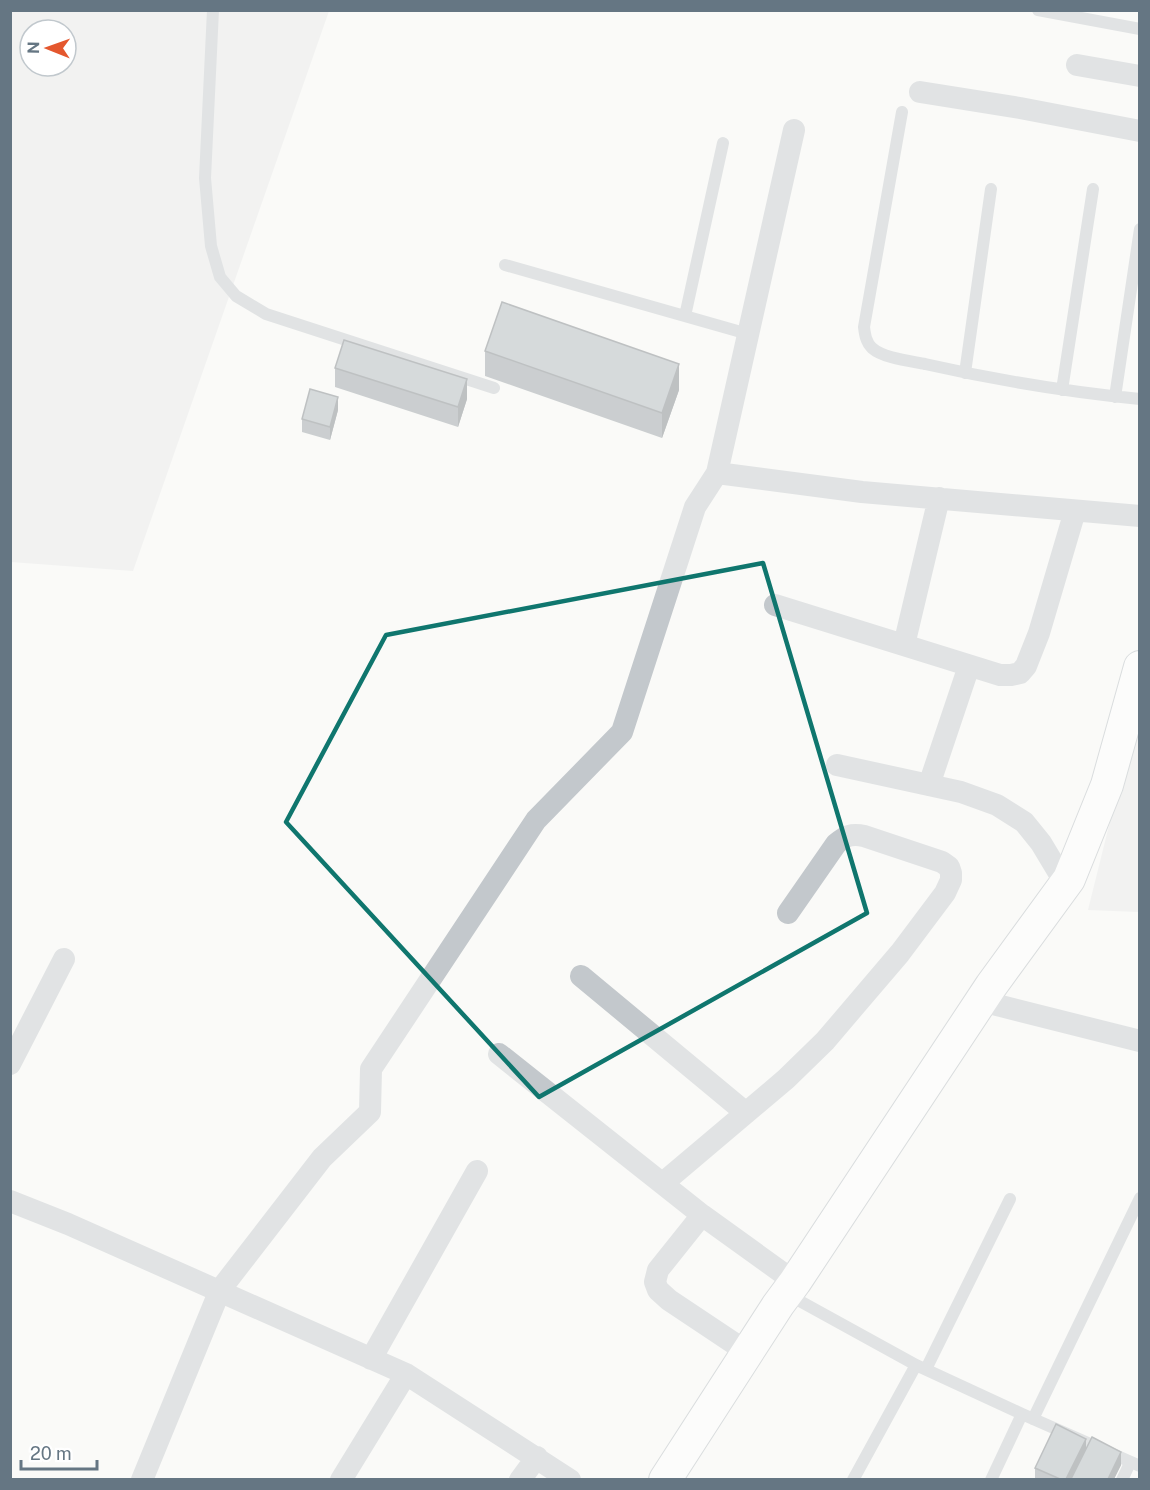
<svg xmlns="http://www.w3.org/2000/svg" width="1150" height="1490" viewBox="0 0 1150 1490" font-family="'Public Sans',sans-serif">
  <rect width="100%" height="100%" fill="#fafaf8"/>
  <path fill="#e8e9e9" fill-rule="evenodd" d="M10,11H329L133,571L11,562ZM30,30H66V66H30Z
    M1139,705V912L1088,910Z"/>
  <g fill="none" stroke-linecap="round" stroke-linejoin="round">
    <g stroke="#b3babf" stroke-width="34">
      <path id="secondary" d="M665,1480L778,1305L795,1282L991,986L1069,879L1107,785L1140,667"/>
    </g>
    <path stroke="#c3c8cc" stroke-width="12" d="M213,10L205,178L211,246L220,277L236,296L266,314L494,388
      M1038,10L1140,29
      M902,112L864,327C865,335 866,342 872,348C883,358 910,361 925,364C996,380 1067,392 1140,399
      M505,265L748,334
      M685,316L723,143
      M965,373L991,189
      M1062,390L1093,189
      M1115,397L1140,229
      M787,1294L916,1365L1022,1414L1140,1466
      M926,1369L1010,1199
      M1033,1419L1140,1198
      M853,1480L916,1365
      M991,1480L1022,1414
      M1122,1480L1130,1463"/>
    <path stroke="#c3c8cc" stroke-width="22" d="M1077,65L1140,76
      M920,92L1020,108L1140,131
      M717,473L794,130
      M775,605L1000,675H1011L1020,673L1026,666L1039,633L1075,511
      M904,645L939,498
      M837,765L961,792L997,805L1024,822L1041,843L1065,883
      M929,785L969,666
      M581,976L746,1113
      M981,1001L1140,1041
      M499,1054L702,1215L795,1282
      M10,1064L64,959
      M663,1183L786,1079L825,1041L900,953L945,893L951,880V873L949,867L942,862L864,836C852,833 845,836 836,844L788,913
      M10,1201L68,1224L406,1374L570,1480
      M702,1215L658,1270L655,1282L658,1290L669,1300L747,1352
      M371,1359L477,1171
      M142,1480L220,1290L322,1158L370,1112L371,1069L536,820L622,732L695,507L717,473L862,492L1140,516
      M341,1480L406,1374
      M520,1480L537,1457"/>
    <use href="#secondary" stroke="#fff" stroke-width="32"/>
  </g>
  <path fill="#929a9f" d="M485,351L679,390L662,438L485,376Z
    M335,368L467,399L458,427L335,387Z
    M338,410L330,440L302,432V419Z
    M1086,1450L1121,1465L1114,1479H1035V1468Z"/>
  <path fill="#777d82" d="M679,364V390L662,438V413Z
    M467,379V399L458,427V407Z
    M338,397V410L330,440V427Z
    M1086,1439V1452L1072,1479H1066Z
    M1121,1452V1465L1114,1479H1108Z"/>
  <path fill="#aab3b9" stroke="#777d82" stroke-width="1.5" d="M502,302L679,364L662,413L485,351Z
    M344,340L467,379L458,407L335,368Z
    M310,389L338,397L330,427L302,419Z
    M1056,1424L1086,1439L1066,1479H1060L1035,1468Z
    M1092,1437L1121,1452L1108,1479H1071Z"/>
  <path d="M0 0H1150V1490H0ZM763,563L867,913L539,1097L286,822L386,635Z" fill="#fafaf8" fill-opacity=".55" fill-rule="evenodd"/>
  <path fill="none" stroke="#0f766e" stroke-width="4.5" stroke-linejoin="round" d="M763,563L867,913L539,1097L286,822L386,635Z"/>
  <rect width="1150" height="1490" fill="none" stroke="#657683" stroke-width="24"/>
  <g transform="translate(48 48) rotate(271)"><circle r="28" fill="#ffffff" stroke="#c1c8cd" stroke-width="1.5"/>
  <path d="M0-4.5L10 22L0 15L-10 22Z" fill="#e4572e"/>
  <text y="-9" font-size="16" font-weight="bold" text-anchor="middle" fill="#657683">N</text>
  </g>
  <path d="M21 1460v9h76v-9" fill="none" stroke="#657683" stroke-width="3"/>
  <text x="30" y="1460" font-size="18" fill="#657683" stroke="#ffffff" stroke-width="4.5" paint-order="stroke">20 m</text>
</svg>
